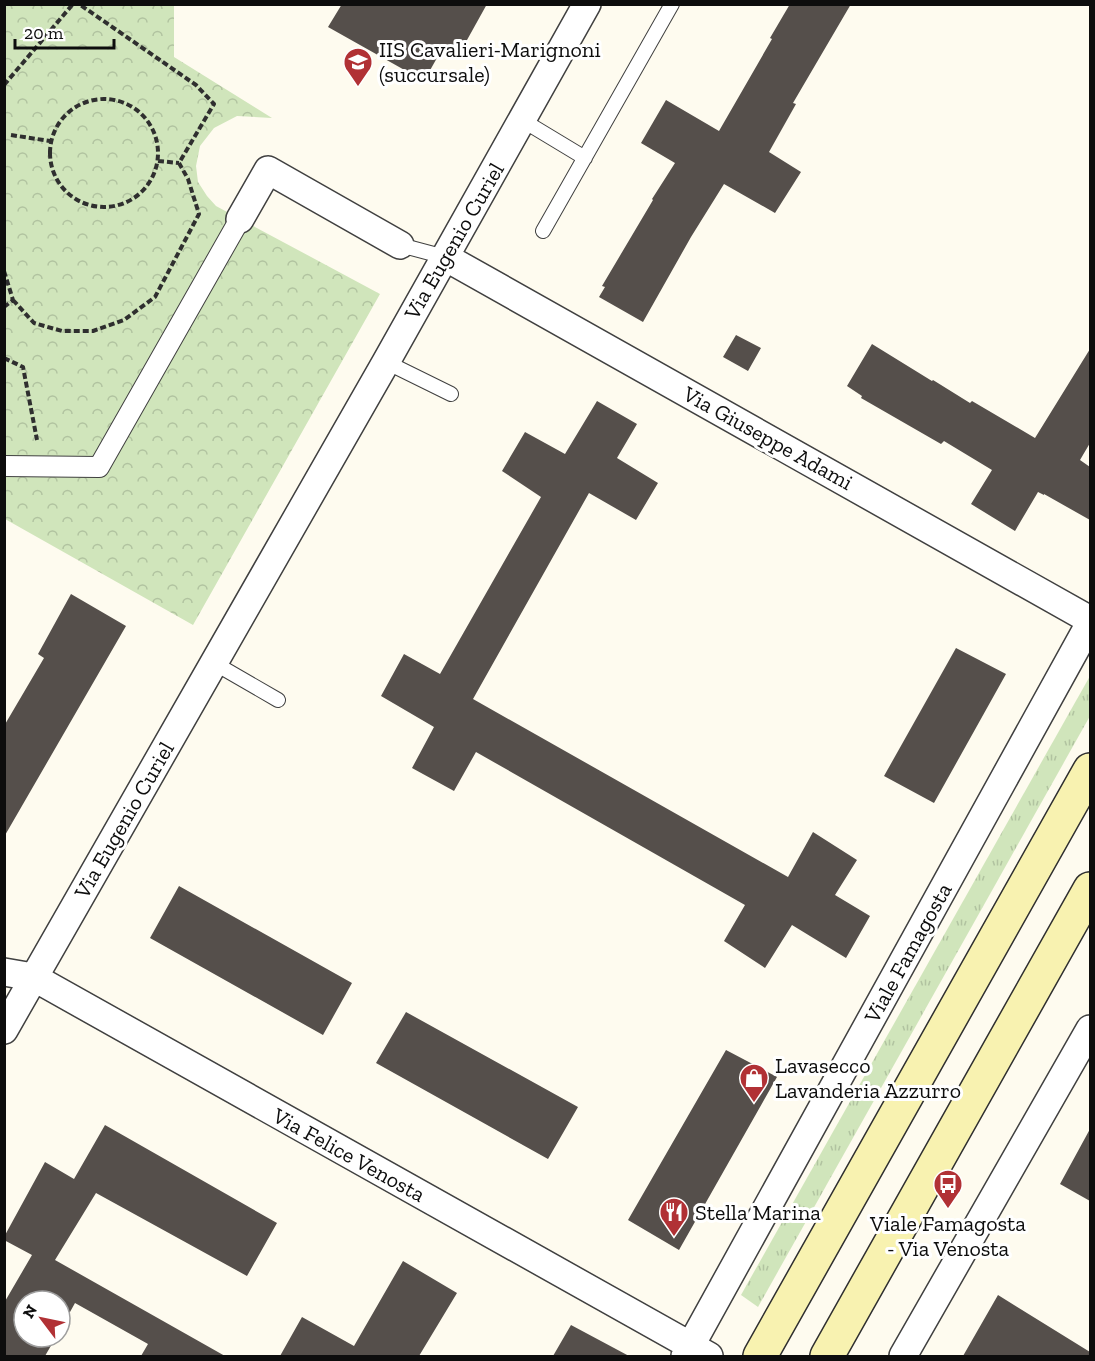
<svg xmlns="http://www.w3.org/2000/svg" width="1095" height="1361" viewBox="0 0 1095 1361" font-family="'Zilla Slab',serif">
  <defs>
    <pattern id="grass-tufts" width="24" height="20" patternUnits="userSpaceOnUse" patternTransform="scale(1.5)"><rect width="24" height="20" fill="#d0e5bb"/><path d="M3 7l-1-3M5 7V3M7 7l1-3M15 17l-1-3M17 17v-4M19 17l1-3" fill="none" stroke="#b1c3a0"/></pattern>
    <pattern id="park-crowns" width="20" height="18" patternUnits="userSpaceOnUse" patternTransform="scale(1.5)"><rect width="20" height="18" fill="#d0e5bb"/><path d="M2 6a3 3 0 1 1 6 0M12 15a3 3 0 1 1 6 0" fill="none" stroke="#b1c3a0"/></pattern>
  </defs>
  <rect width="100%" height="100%" fill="#fefbef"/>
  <path fill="url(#grass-tufts)" d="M1090,676V716L758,1307L741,1295Z"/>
  <path fill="url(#park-crowns)" d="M5,5H174V57L272,118L237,116L214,128L200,146L196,166L198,182L207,196L216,206L380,294L193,625L5,519Z"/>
  <path fill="#554f4b" d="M342,4H487L457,58L442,49L424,81L328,27Z
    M790,4H851L793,103L796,104L769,152L801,172L775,213L724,184L691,237L643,322L599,297L605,287L602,286L653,200L652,199L675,163L641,143L666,100L719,131L772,39L770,38Z
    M736,335L761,348L748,371L723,357Z
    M872,344L932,381L933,380L970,403L972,401L1035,438L1090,349V443L1080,460L1090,467V520L1044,494V495L1038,492L1015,531L971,504L992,470L944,441L941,444L861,398L862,396L847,386Z
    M597,401L637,424L617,458L658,483L636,520L589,493L473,699L788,877L813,832L857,860L835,895L870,916L846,958L792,925L765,968L724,941L745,905L476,752L454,791L412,768L434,727L381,696L404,654L440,674L541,497L502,471L525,432L565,454Z
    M71,594L126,626L4,837V726L44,658L38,654Z
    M956,648L1006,674L934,803L884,776Z
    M179,886L352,983L323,1035L150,938Z
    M406,1012L578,1107L548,1159L376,1063Z
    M726,1050L777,1077L679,1250L628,1220Z
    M105,1125L277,1223L247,1276L96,1193L55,1260L225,1356H141L148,1344L75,1303L60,1330V1301H24V1337H56L45,1356H4V1303L32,1255L4,1240V1237L45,1162L74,1179Z
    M1090,1129V1201L1060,1184Z
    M403,1261L457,1293L419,1356H280L302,1317L354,1346Z
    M998,1295L1090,1352V1356H963Z
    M571,1325L629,1356H553Z"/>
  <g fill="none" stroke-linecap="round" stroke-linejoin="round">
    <g stroke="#404040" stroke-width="16">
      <path id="service" d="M522,120L585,158
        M543,231L672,4
        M400,245L445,257
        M386,362L451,394
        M214,663L278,700"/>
    </g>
    <g stroke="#404040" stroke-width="22">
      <path id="pedestrian" d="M4,466L99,467L240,219"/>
    </g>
    <g stroke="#404040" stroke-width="30">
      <path id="minor" d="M240,219L268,170L400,245
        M445,257L1090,620
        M4,972L33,977L709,1356
        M4,1030L386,362L587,4
        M685,1356L1090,623
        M903,1356L1090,1029"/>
    </g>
    <g stroke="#2f2f2f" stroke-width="36">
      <path id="secondary" d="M760,1356L1090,770
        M827,1356L1090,889"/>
    </g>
    <path stroke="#2f2f2f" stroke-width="4" stroke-dasharray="6 3" stroke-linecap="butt" d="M4,85L73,4
      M50 153a54 54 0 1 1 108 0a54 54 0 1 1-108 0Z
      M11,135L50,141
      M158,161L179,163
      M4,271L13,300L4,307
      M13,300L34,323L62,331H93L124,320L155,297L199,214L188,179L179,163L214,104L196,85L79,4
      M4,358L23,367L37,440"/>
    <use href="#service" stroke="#fff" stroke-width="14"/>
    <use href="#pedestrian" stroke="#fff" stroke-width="20"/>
    <use href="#minor" stroke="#fff" stroke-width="27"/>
    <use href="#secondary" stroke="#f8f2b0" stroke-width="33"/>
  </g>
  <defs>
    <g id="school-pin" transform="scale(1.5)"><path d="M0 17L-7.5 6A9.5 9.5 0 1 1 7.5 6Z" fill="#b13135" stroke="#fff"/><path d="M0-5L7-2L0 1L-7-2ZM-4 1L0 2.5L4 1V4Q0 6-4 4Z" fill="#fff"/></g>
    <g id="shop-pin" transform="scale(1.5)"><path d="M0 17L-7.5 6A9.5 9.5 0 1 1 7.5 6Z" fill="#b13135" stroke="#fff"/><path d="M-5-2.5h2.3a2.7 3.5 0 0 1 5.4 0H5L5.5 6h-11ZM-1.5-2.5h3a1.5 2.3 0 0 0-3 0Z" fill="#fff"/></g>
    <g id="bus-pin" transform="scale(1.5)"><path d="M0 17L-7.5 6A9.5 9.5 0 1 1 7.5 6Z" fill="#b13135" stroke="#fff"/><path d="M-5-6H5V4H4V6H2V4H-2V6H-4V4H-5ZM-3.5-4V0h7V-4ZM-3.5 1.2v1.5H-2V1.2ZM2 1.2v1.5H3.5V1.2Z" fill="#fff"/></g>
    <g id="restaurant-pin" transform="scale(1.5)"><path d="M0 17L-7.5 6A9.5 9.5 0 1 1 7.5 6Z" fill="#b13135" stroke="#fff"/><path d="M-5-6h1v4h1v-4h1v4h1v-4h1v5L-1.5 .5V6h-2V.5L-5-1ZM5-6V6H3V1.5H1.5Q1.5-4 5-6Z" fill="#fff"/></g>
  </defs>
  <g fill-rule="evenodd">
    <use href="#school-pin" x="358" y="62"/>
    <use href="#shop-pin" x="754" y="1078"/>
    <use href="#bus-pin" x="948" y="1184"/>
    <use href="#restaurant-pin" x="674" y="1212"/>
  </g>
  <g text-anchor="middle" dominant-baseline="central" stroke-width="6" stroke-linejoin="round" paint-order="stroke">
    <g font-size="22" fill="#0d0d0d" stroke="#fff" text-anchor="start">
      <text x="379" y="49">IIS Cavalieri-Marignoni<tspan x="379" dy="25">(succursale)</tspan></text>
      <text x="775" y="1065">Lavasecco<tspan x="775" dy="25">Lavanderia Azzurro</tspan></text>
      <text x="695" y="1212">Stella Marina</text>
      <text x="948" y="1223" text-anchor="middle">Viale Famagosta<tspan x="948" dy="25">- Via Venosta</tspan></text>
    </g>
    <g font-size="22" fill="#0d0d0d" stroke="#fff">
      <text transform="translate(454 241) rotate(-60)">Via Eugenio Curiel</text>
      <text transform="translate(768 438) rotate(29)">Via Giuseppe Adami</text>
      <text transform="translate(124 820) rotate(-60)">Via Eugenio Curiel</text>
      <text transform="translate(908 953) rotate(-61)">Viale Famagosta</text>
      <text transform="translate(349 1155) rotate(29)">Via Felice Venosta</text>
    </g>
  </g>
  <rect width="1095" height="1361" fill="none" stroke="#0d0d0d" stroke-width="12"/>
  <g transform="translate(42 1319) rotate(302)"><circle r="28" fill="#ffffff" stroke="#9e9e9e" stroke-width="1.5"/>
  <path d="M0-4.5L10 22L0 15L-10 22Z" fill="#b13135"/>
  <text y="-9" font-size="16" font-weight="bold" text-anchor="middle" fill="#0d0d0d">N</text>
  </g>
  <path d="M15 39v9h99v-9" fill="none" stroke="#0d0d0d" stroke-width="3"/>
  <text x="24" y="39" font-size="18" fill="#0d0d0d" stroke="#ffffff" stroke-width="4.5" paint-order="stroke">20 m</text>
</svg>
